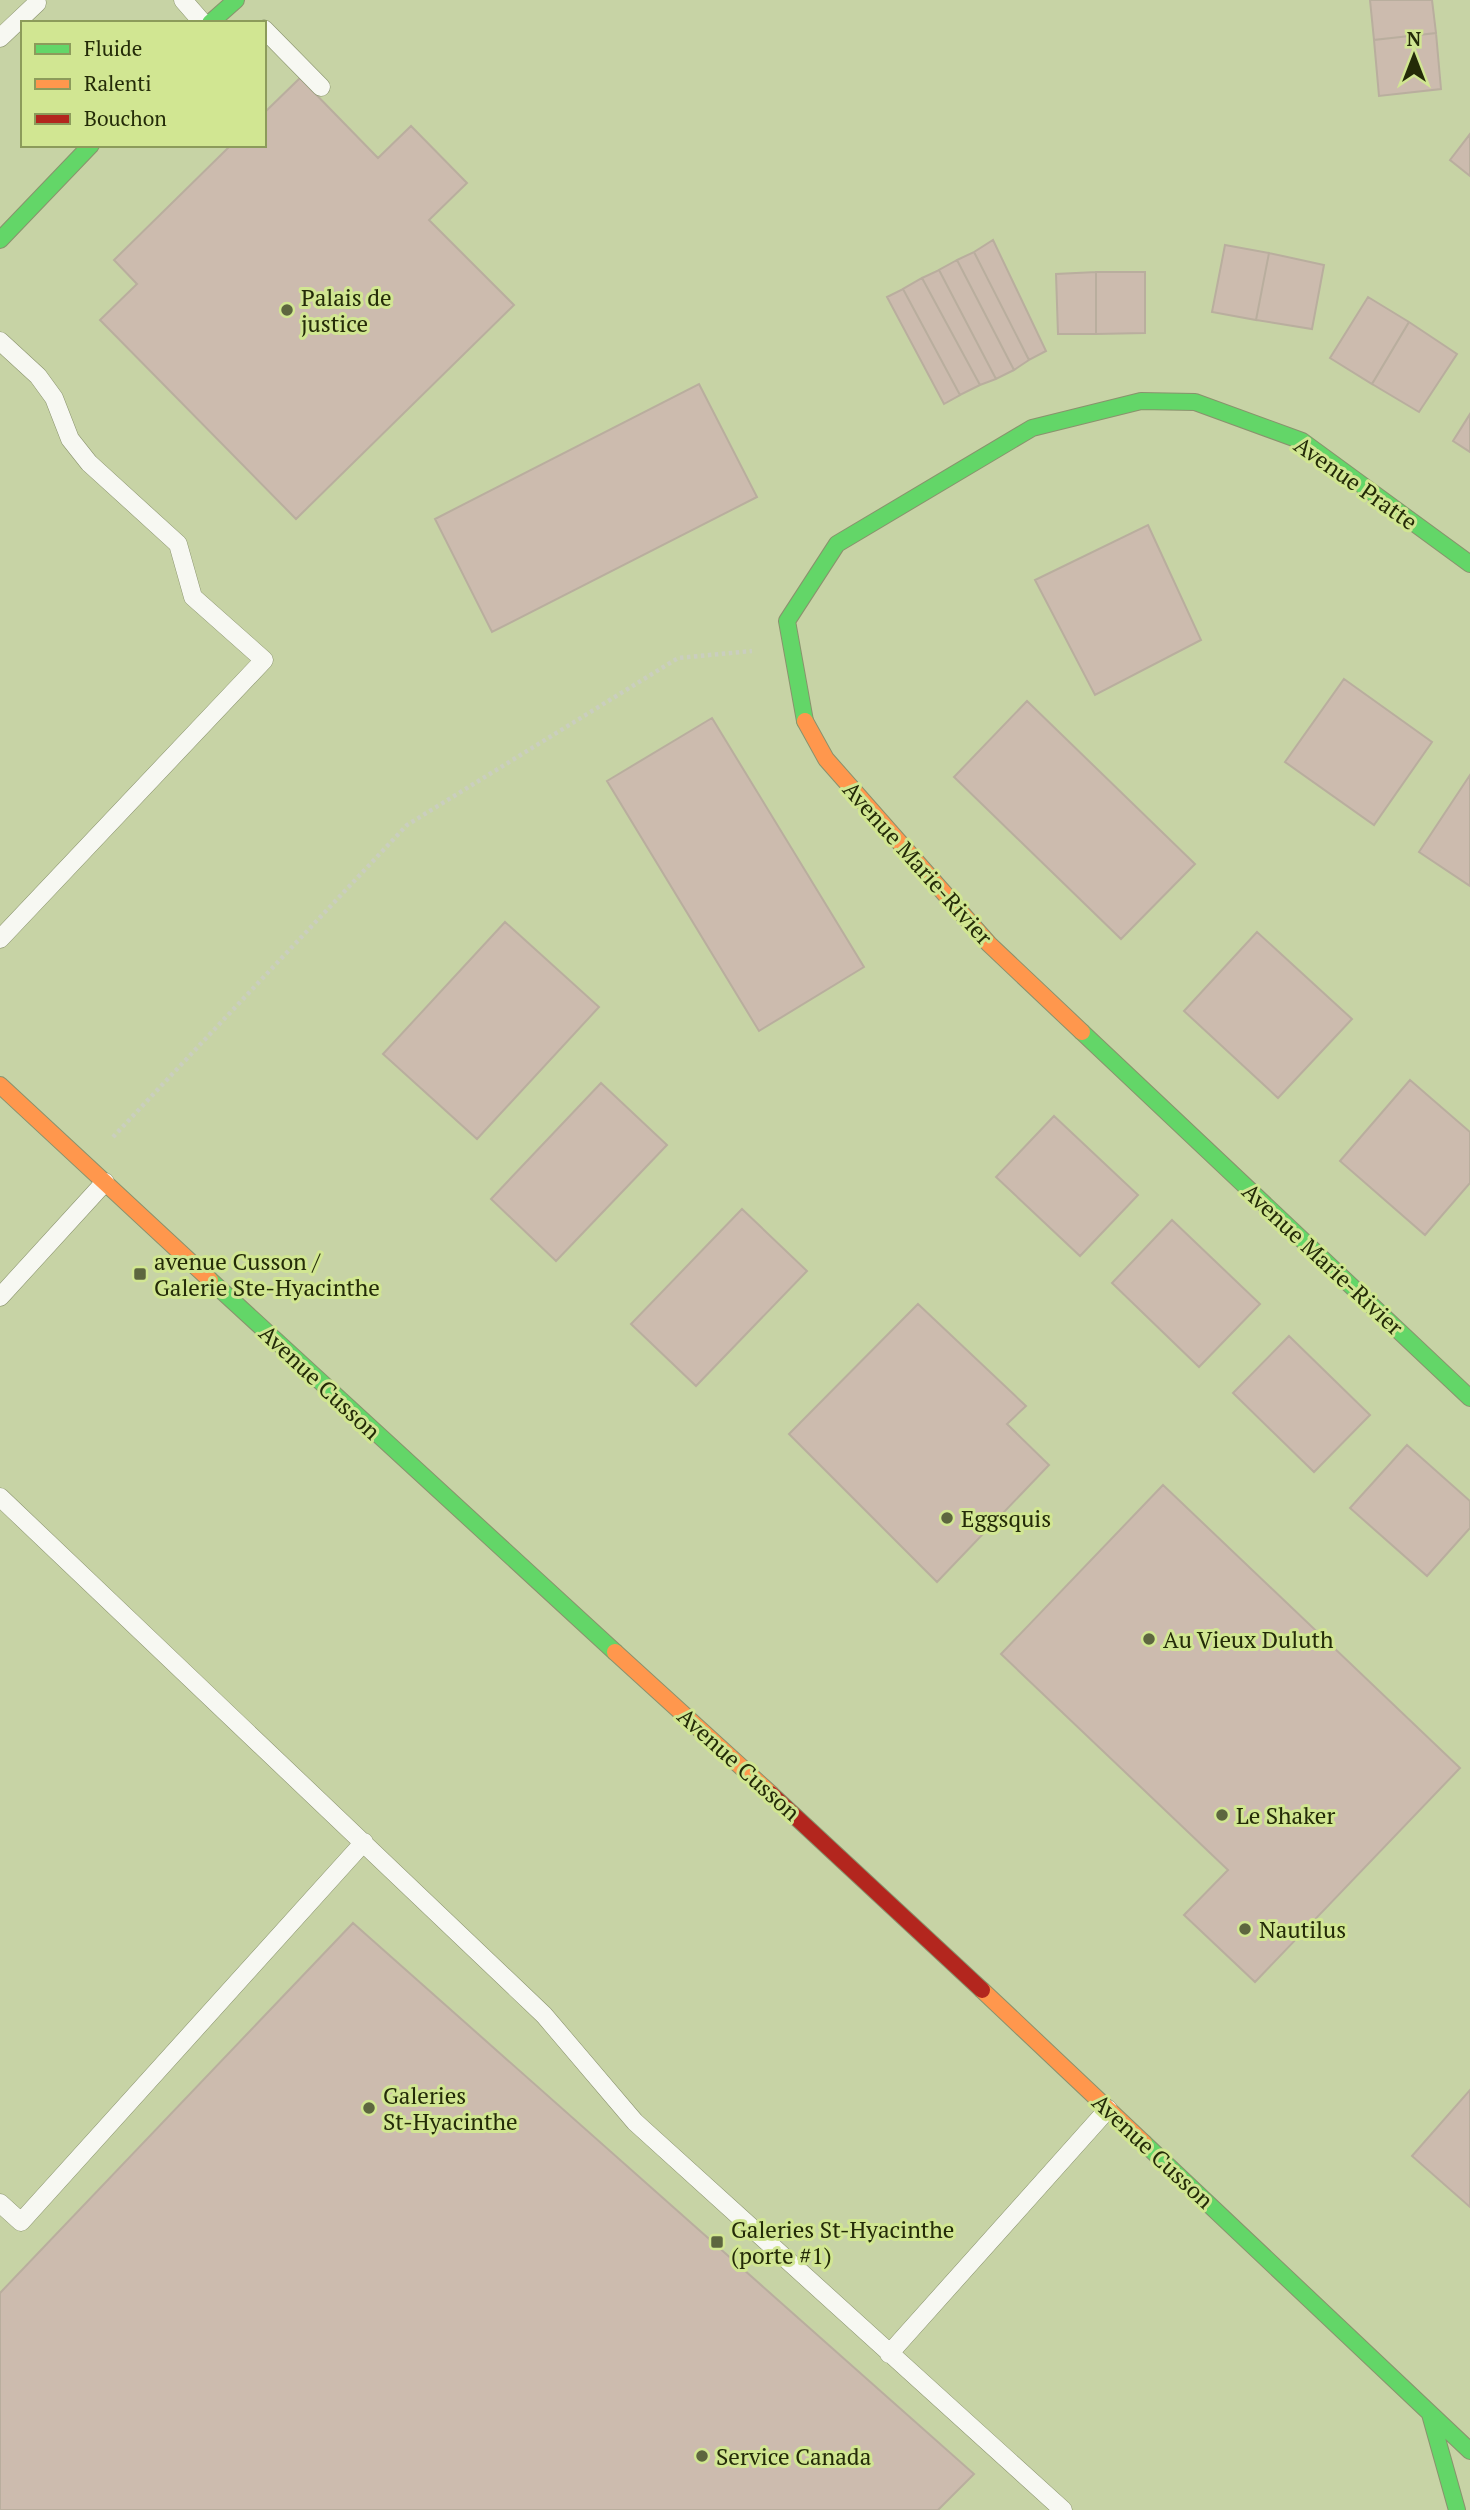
<svg xmlns="http://www.w3.org/2000/svg" width="1470" height="2510" viewBox="0 0 1470 2510" font-family="'PT Serif',serif">
  <rect width="100%" height="100%" fill="#c7d3a5"/>
  <path fill="#ccbbae" stroke="#b9ae9e" stroke-width="2" d="M1370,0H1432L1436,33L1374,40Z
    M1436,33L1441,89L1379,96L1374,40Z
    M300,78L378,158L411,126L467,183L429,220L514,305L296,519L100,320L137,284L114,260L231,145H264V113Z
    M1470,134V176L1450,160Z
    M993,240L1046,351L1029,360L974,252Z
    M1225,245L1269,253L1256,320L1212,312Z
    M974,252L1029,360L1014,370L957,260Z
    M1269,253L1324,265L1312,329L1256,320Z
    M957,260L1014,370L996,379L939,270Z
    M939,270L996,379L980,385L922,278Z
    M1096,272V334H1058L1056,274Z
    M1096,272H1145V333L1096,334Z
    M922,278L980,385L960,395L903,289Z
    M903,289L960,395L944,404L887,297Z
    M1368,297L1409,322L1372,384L1330,358Z
    M1409,322L1457,354L1419,412L1372,384Z
    M699,384L757,497L492,632L435,519Z
    M1470,414V452L1453,441Z
    M1148,525L1201,640L1095,695L1035,580Z
    M1344,679L1432,742L1374,825L1285,762Z
    M1027,701L1195,864L1121,939L954,777Z
    M712,718L864,967L759,1031L607,781Z
    M1470,775V886L1419,852Z
    M505,922L599,1007L477,1139L383,1054Z
    M1257,932L1352,1019L1278,1098L1184,1011Z
    M1410,1080L1470,1132V1183L1425,1235L1340,1161Z
    M601,1083L667,1145L556,1261L491,1199Z
    M1054,1116L1138,1195L1080,1256L996,1177Z
    M742,1209L807,1271L696,1386L631,1324Z
    M1172,1220L1260,1304L1199,1367L1112,1283Z
    M918,1304L1026,1406L1007,1424L1049,1465L937,1582L789,1434Z
    M1289,1336L1370,1415L1314,1472L1233,1393Z
    M1407,1445L1470,1501V1528L1427,1576L1350,1508Z
    M1163,1485L1460,1768L1255,1982L1184,1915L1228,1870L1001,1654Z
    M353,1923L974,2474L938,2510H0V2293Z
    M1470,2090V2207L1412,2156Z"/>
  <g fill="none" stroke-linecap="round" stroke-linejoin="round">
    <g stroke="#89926d" stroke-width="19">
      <path id="lane" d="M183,0L203,23
        M264,29L321,87
        M0,38L37,3
        M0,341L38,376L54,398L70,439L89,463L178,544L193,597L264,660L0,939
        M0,1297L105,1182
        M0,1497L544,2015L635,2122L1063,2510
        M0,2203L21,2222L364,1842
        M889,2354L1108,2109"/>
    </g>
    <g stroke="#89926d" stroke-width="18">
      <path id="fast" d="M210,23L236,0
        M0,240L91,145
        M805,721L787,621L837,544L1032,428L1141,401L1195,402L1302,441L1470,564
        M1082,1032L1470,1398
        M210,1280L615,1652
        M1144,2143L1470,2451
        M1430,2414L1457,2510"/>
    </g>
    <g stroke="#89926d" stroke-width="18">
      <path id="slow" d="M805,721L826,759L989,944L1082,1032
        M0,1085L210,1280
        M615,1652L771,1794
        M982,1990L1144,2143"/>
    </g>
    <g stroke="#89926d" stroke-width="18">
      <path id="jam" d="M771,1794L982,1990"/>
    </g>
    <path stroke="#cacebf" stroke-width="4.5" stroke-dasharray="3.5 3.5" stroke-linecap="butt" d="M113,1137L407,825L678,658L752,651"/>
    <use href="#lane" stroke="#f7f8f2" stroke-width="18"/>
    <use href="#fast" stroke="#63d668" stroke-width="16"/>
    <use href="#slow" stroke="#ff974d" stroke-width="16"/>
    <use href="#jam" stroke="#b3261e" stroke-width="16"/>
  </g>
  <g fill="#5d663f" stroke="#d1e692" stroke-width="2.5">
    <circle cx="287" cy="310" r="7"/>
    <rect x="133" y="1267" width="14" height="14" rx="3.5"/>
    <circle cx="947" cy="1518" r="7"/>
    <circle cx="1149" cy="1639" r="7"/>
    <circle cx="1222" cy="1815" r="7"/>
    <circle cx="1245" cy="1929" r="7"/>
    <circle cx="369" cy="2108" r="7"/>
    <rect x="710" y="2235" width="14" height="14" rx="3.5"/>
    <circle cx="702" cy="2456" r="7"/>
  </g>
  <g text-anchor="middle" dominant-baseline="central" stroke-width="6" stroke-linejoin="round" paint-order="stroke">
    <g font-size="23" fill="#242b08" stroke="#d1e692" text-anchor="start">
      <text x="301" y="297">Palais de<tspan x="301" dy="26">justice</tspan></text>
      <text x="154" y="1261">avenue Cusson /<tspan x="154" dy="26">Galerie Ste-Hyacinthe</tspan></text>
      <text x="961" y="1518">Eggsquis</text>
      <text x="1163" y="1639">Au Vieux Duluth</text>
      <text x="1236" y="1815">Le Shaker</text>
      <text x="1259" y="1929">Nautilus</text>
      <text x="383" y="2095">Galeries<tspan x="383" dy="26">St-Hyacinthe</tspan></text>
      <text x="731" y="2229">Galeries St-Hyacinthe<tspan x="731" dy="26">(porte #1)</tspan></text>
      <text x="716" y="2456">Service Canada</text>
    </g>
    <g font-size="23" fill="#242b08" stroke="#d1e692">
      <text transform="translate(1356 483) rotate(35)">Avenue Pratte</text>
      <text transform="translate(918 863) rotate(48)">Avenue Marie-Rivier</text>
      <text transform="translate(1323 1259) rotate(43)">Avenue Marie-Rivier</text>
      <text transform="translate(320 1382) rotate(43)">Avenue Cusson</text>
      <text transform="translate(739 1764) rotate(42)">Avenue Cusson</text>
      <text transform="translate(1153 2151) rotate(43)">Avenue Cusson</text>
    </g>
  </g>
  <rect x="21" y="21" width="245" height="126" fill="#d1e692" stroke="#8c9b5b" stroke-width="2"/>
  <rect x="35" y="44" width="35" height="10" fill="#63d668" stroke="#8c9b5b" stroke-width="2"/>
  <text x="84" y="56" font-size="21" fill="#242b08">Fluide</text>
  <rect x="35" y="79" width="35" height="10" fill="#ff974d" stroke="#8c9b5b" stroke-width="2"/>
  <text x="84" y="91" font-size="21" fill="#242b08">Ralenti</text>
  <rect x="35" y="114" width="35" height="10" fill="#b3261e" stroke="#8c9b5b" stroke-width="2"/>
  <text x="84" y="126" font-size="21" fill="#242b08">Bouchon</text>
  <g transform="translate(1414 56)" stroke="#d1e692" stroke-width="5" paint-order="stroke">
  <path d="M0-5L12 26L0 18L-12 26Z" fill="#242b08"/>
  <text y="-10" font-size="19" font-weight="bold" text-anchor="middle" fill="#242b08">N</text>
  </g>
</svg>
